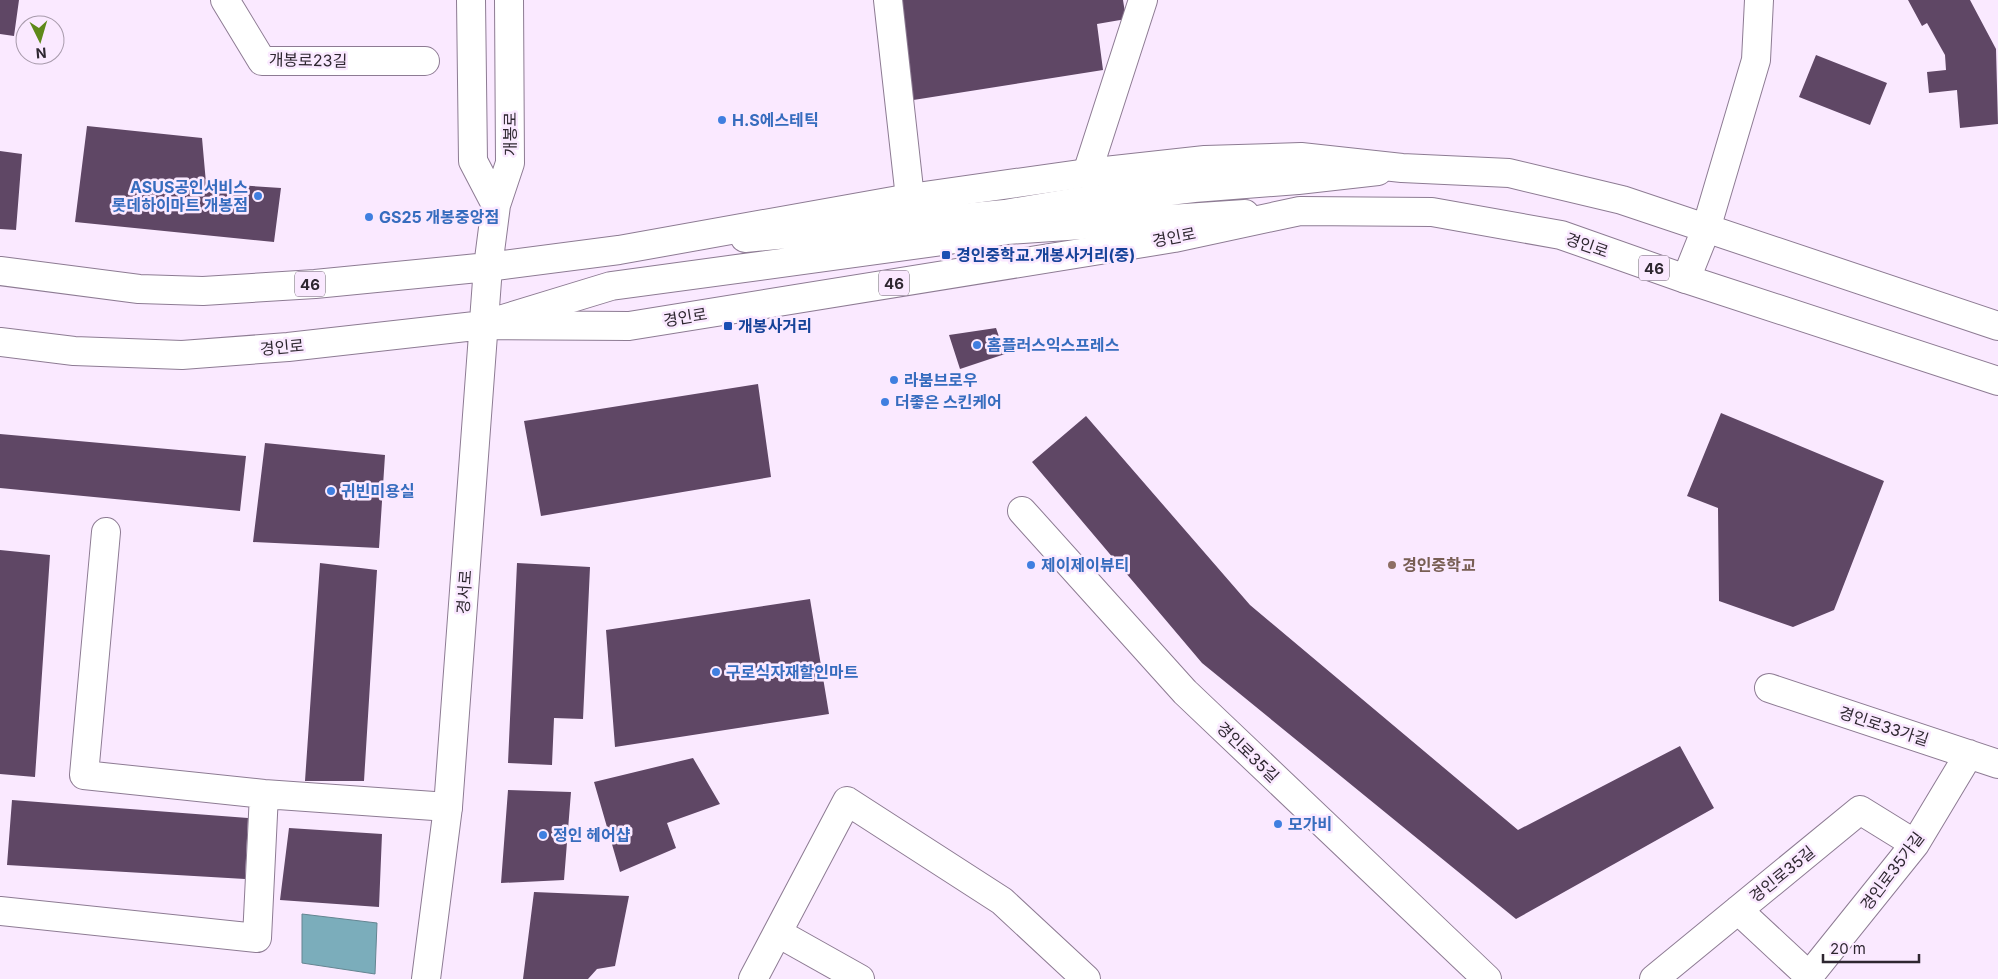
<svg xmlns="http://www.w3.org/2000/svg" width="1998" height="979" viewBox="0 0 1998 979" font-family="Inter,'Noto Sans KR',sans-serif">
  <rect width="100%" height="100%" fill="#fae9ff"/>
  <path fill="#7badbb" stroke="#648591" d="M302,914L377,923L375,974L302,963Z"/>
  <path fill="#5f4765" d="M0,0H19L14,36L0,34Z
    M892,0H1123L1126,19L1097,24L1103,70L907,101Z
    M1908,0H1970L1996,49L1998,124L1960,128L1957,90L1929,93L1927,72L1946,70L1945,55L1927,23L1922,26Z
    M1816,55L1887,83L1870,125L1799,97Z
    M87,126L202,138L206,183L281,188L274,242L75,222Z
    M0,151L22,154L16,230L0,229Z
    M996,328L1005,354L960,369L949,335Z
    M758,384L771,477L541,516L524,421Z
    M1721,413L1884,481L1834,610L1793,627L1719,601L1718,508L1687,496Z
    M1086,416L1250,605L1518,830L1680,746L1714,808L1516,919L1202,663L1032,462Z
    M0,434L246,456L240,511L0,488Z
    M265,443L385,455L379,548L253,542Z
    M0,550L50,555L35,777L0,774Z
    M320,563L377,570L364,781H305Z
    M517,563L590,567L583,719L554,718L552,765L508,763Z
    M810,599L829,714L615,747L606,630Z
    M693,758L720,804L667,823L676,848L620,872L594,782Z
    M508,790L571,792L564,880L501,883Z
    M12,800L248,818L245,879L7,865Z
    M289,828L382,834L379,907L280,900Z
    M534,892L629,896L615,966L597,969L588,979H523Z"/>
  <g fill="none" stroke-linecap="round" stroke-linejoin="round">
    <g stroke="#8d7b93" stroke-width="30">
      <path id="minor" d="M225,0L262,61H425
        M888,0L910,198
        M1087,173L1143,0
        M745,238L1005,214L1076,202L1194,188L1298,180L1378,171
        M1686,279L1706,229L1756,60L1759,0
        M493,322L611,286L943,241L1007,230L1245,214
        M1022,511L1185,692L1487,979
        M106,532L84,775L264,794L448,807
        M1769,688L1998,764
        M1738,910L1809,976L1915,844L1969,754
        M0,911L257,938L264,794
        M778,933L860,979
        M753,979L847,801L1002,901L1086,979
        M1654,979L1860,810L1915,844"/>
    </g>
    <g stroke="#8d7b93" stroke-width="30">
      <path id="major" d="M471,0L473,161L496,205
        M0,271L139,289L203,291L315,284L488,267L619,250L910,198L1087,173L1205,160L1301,157L1402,168L1509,173L1622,200L1998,326
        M0,342L74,351L182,355L288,347L484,325L629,326L1174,238L1300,211L1432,212L1561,235L1686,279L1998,381
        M426,979L448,807L488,267L496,205L510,163L509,0"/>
    </g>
    <use href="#minor" stroke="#fff" stroke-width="28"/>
    <use href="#major" stroke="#fff" stroke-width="28"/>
  </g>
  <g fill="#3f7fe0" stroke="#fae9ff" stroke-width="2">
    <circle cx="722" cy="120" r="5"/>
    <circle cx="258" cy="196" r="5"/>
    <circle cx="369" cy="217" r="5"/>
    <circle cx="977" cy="345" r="5"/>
    <circle cx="894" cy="380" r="5"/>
    <circle cx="885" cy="402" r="5"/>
    <circle cx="331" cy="491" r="5"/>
    <circle cx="1031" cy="565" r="5"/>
    <circle cx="716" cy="672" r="5"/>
    <circle cx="1278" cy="824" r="5"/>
    <circle cx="543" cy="835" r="5"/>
  </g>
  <g fill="#1a4fb4" stroke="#fae9ff" stroke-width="2">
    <rect x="941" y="250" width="10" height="10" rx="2.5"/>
    <rect x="723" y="321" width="10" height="10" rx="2.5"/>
  </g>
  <circle fill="#8d6e63" stroke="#fae9ff" stroke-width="2" cx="1392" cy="565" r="5"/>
  <g text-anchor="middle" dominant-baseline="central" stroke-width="5" stroke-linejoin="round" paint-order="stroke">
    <g fill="#fae9ff" stroke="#6b616e" stroke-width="1">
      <rect x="1639" y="255.5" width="30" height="25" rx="4"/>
      <rect x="879" y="270.5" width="30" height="25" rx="4"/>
      <rect x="295" y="271.5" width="30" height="25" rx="4"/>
    </g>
    <g font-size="15" font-weight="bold" fill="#2e2730">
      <text x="1654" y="268">46</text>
      <text x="894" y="283">46</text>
      <text x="310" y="284">46</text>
    </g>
    <g font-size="16" fill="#2e2730" stroke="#fae9ff">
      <text transform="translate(308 60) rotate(1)">개봉로23길</text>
      <text transform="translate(510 134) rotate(-90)">개봉로</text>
      <text transform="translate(1174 237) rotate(-11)">경인로</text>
      <text transform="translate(1587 245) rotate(19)">경인로</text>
      <text transform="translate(685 317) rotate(-9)">경인로</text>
      <text transform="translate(282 347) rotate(-5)">경인로</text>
      <text transform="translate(464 592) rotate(-86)">경서로</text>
      <text transform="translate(1884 726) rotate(18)">경인로33가길</text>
      <text transform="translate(1248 752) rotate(44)">경인로35길</text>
      <text transform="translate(1892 871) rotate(-53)">경인로35가길</text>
      <text transform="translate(1782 874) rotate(-39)">경인로35길</text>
    </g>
    <g font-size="16" font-weight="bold" fill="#366cbe" stroke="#fae9ff" text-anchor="start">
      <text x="732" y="120">H.S에스테틱</text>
      <text x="248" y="187" text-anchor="end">ASUS공인서비스<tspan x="248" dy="18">롯데하이마트 개봉점</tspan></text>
      <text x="379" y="217">GS25 개봉중앙점</text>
      <text x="987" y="345">홈플러스익스프레스</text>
      <text x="904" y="380">라붐브로우</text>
      <text x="895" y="402">더좋은 스킨케어</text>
      <text x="341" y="491">귀빈미용실</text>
      <text x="1041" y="565">제이제이뷰티</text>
      <text x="726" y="672">구로식자재할인마트</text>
      <text x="1288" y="824">모가비</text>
      <text x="553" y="835">정인 헤어샵</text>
    </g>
    <g font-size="16" font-weight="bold" fill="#164399" stroke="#fae9ff" text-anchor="start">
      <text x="956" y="255">경인중학교.개봉사거리(중)</text>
      <text x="738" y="326">개봉사거리</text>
    </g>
    <g font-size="16" font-weight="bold" fill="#785e54" stroke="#fae9ff" text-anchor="start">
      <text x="1402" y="565">경인중학교</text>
    </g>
  </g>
  <g transform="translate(40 40) rotate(175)"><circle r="24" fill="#fae9ff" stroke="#a89bac"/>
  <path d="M0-4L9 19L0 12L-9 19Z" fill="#5e8919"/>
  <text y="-8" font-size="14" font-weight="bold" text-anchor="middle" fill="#2e2730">N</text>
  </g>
  <path d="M1823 954v8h96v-8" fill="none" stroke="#2e2730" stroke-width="2.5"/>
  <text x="1830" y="954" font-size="15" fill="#2e2730" stroke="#fae9ff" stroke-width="4" paint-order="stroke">20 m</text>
</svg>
